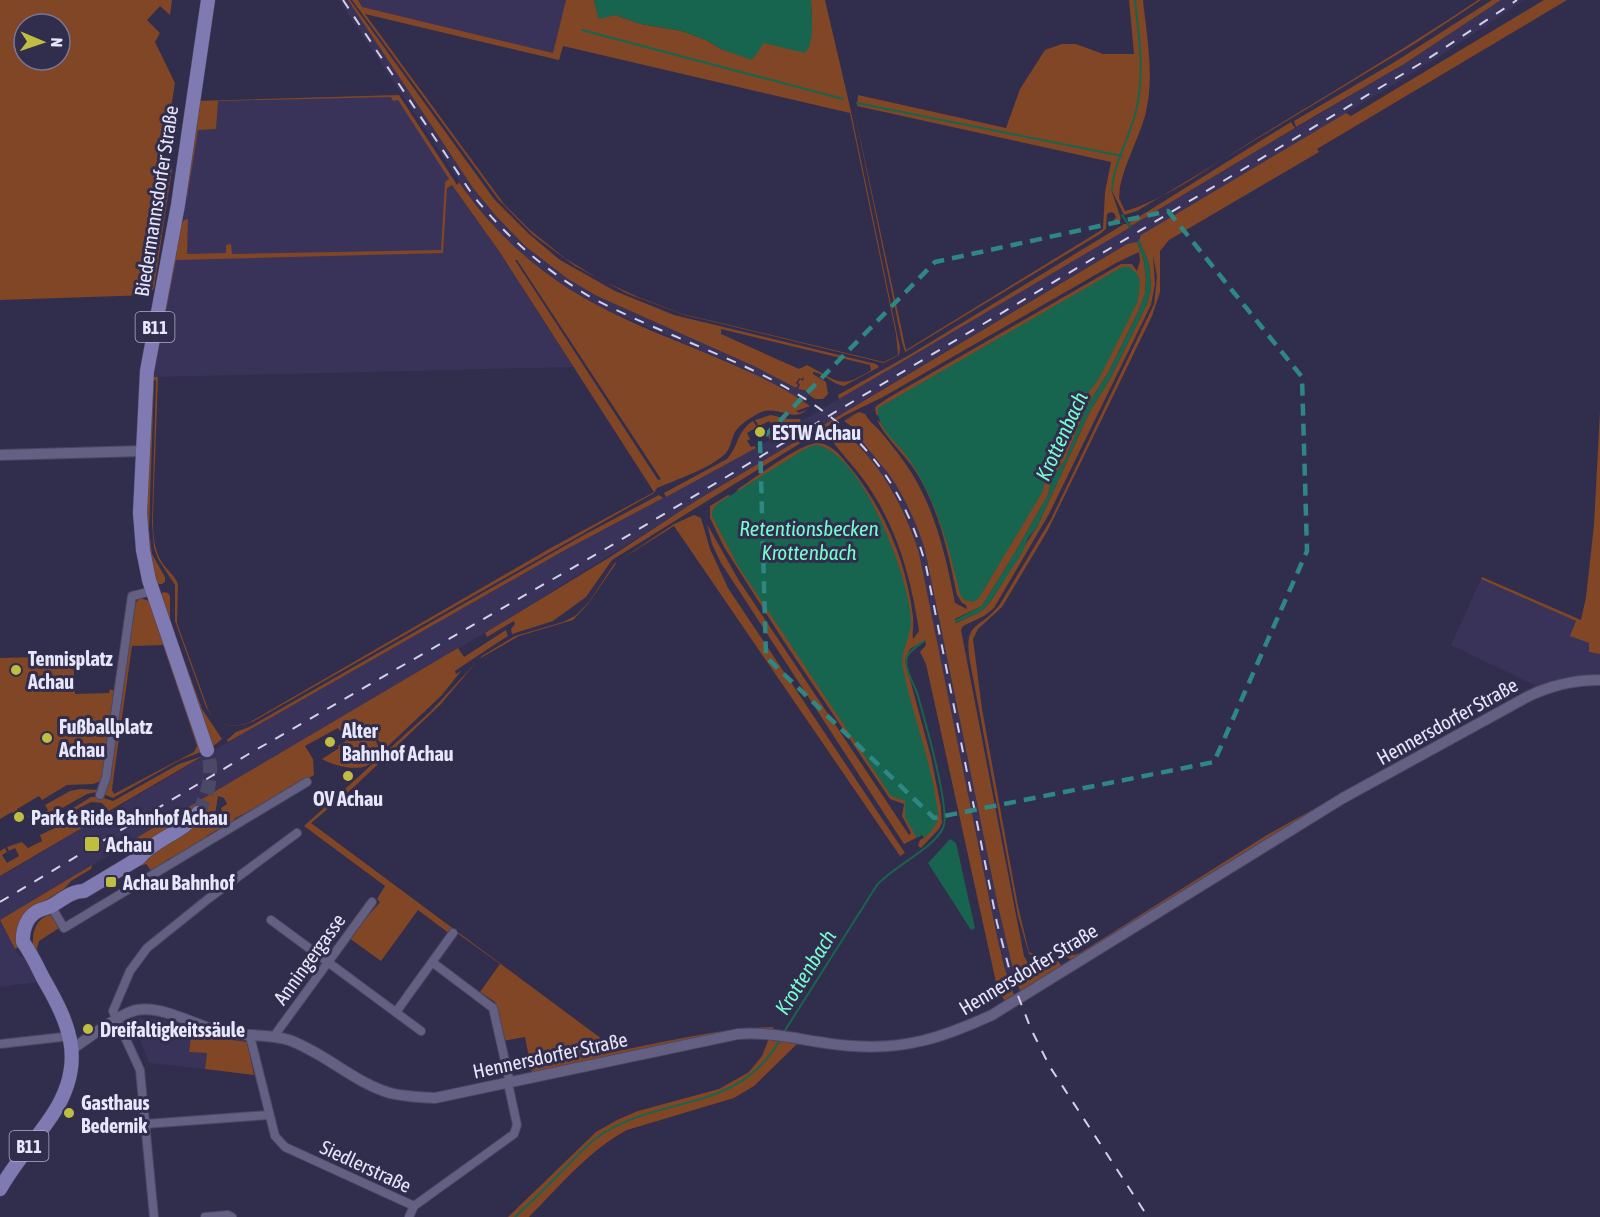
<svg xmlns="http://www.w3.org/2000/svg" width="1600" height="1217" viewBox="0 0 1600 1217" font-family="'Asap Condensed',sans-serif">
  <rect width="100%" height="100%" fill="#312d4d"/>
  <path fill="#39335a" d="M339,0H348L473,188L496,216L525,246L568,279L597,296L756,367L800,390L808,391L809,395L804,401L742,368L598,306L565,286L523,255L500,233L470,197Z
    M355,0H575L559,60L365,14Z
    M1501,0H1525L1426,65L1142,235V239L1137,242L1127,244L1049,290L734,478L498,625L0,920V877L194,762L459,610L565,550L756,448L1404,64Z
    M399,95L456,182L452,185L499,251L573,367L155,377V360L183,223L199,101Z
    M850,426L855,429L856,433L870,449L893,479L912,514L925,550L998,906L1017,980V983L1010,987L995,927L919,553L908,520L892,489L869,458L845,433Z
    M1481,579L1576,621L1590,643L1589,652L1600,654V676L1559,680L1536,686L1451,645Z
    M0,922L20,957H23L38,982L0,987Z
    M131,1017L161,1019L192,1029L189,1051L207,1053L205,1069L149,1063Z"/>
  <path fill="#804625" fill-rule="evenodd" d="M0,0H172L170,15L160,6L147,20L160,33L155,42L175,83L162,165L172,169L154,288L149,295L0,300ZM24,24H60V60H24Z
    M348,0H350L494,199L529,234L560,260L615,291L674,315L876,364L879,367L844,386C832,384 825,374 813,372V374L826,382L828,394L823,399H815L809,395L808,391L798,389L800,384L798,383L800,379L803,381L804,376L802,379L799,378L796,383L798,385L796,388L756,367L597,296L568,279L525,246L496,216L473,188ZM721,329L870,365L871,370C839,391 837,380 807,365L799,369L721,334Z
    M352,0H358L362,7L553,53L566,0H594L599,18L615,15L641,24L682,31L706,40L723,50L764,43L812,32L811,0H825L850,107L900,348L899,355L884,363L685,315L628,294L575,266L533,235L498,199ZM365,14L559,60L563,46L850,113L896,334L898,355L884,362L683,314L638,297L601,280L566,259L530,230L504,204Z
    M1129,0H1143C1147,38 1155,78 1145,116C1138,140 1125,162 1120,187L1119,198L1125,211C1166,200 1212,165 1249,143C1325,96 1403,50 1478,0H1481L1416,43L1137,211L1124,215L1111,189L1121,219L1113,225L1112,222L1116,217L1114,213L1111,212L1107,214L1106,229L1100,234L905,352L902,342L853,105L906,350L1103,229L1105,192L1111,162L857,106L858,95L1006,128L1020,89L1045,50L1062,44H1076L1103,54H1134Z
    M1492,0H1501L1404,64L1296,127L1294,121L1393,63Z
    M1544,0H1567L1317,149L1319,152L1169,240L1160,251V292L1152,316L1048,530L1002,607L978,629L973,639L982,709L1018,906L1029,952L1037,956L1060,951L1074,955L1080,953L1267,835L1536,686L1547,683L1071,960L1061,953L1038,958L1029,954L1018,916L970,662C963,619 980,631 1000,604L1051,519L1154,304L1157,277L1153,255L1155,284L1151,305L1049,514L994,608L984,616L963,626L961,630L1024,956L1031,969L1058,961L1061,965V967L1021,994L1014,973L998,906L925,550C917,524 906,500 891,477C884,467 856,436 855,429L844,421L855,415L843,420L859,412L865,414C869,421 874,425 880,431C891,444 902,458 911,472C936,512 946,557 955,603L967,609L966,605L962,603L957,595C948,552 939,509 916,472C904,453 886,439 877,420L885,426L887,423L876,414L875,407L888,398L1121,264H1132L1137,271L1140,261L1139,252L1116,263L883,397L844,416L612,560L586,597L553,621L512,634L511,629L515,624L514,621L487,637L485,633L610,557L699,499L1127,244L1137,242L1144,261L1146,279L1145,294L1139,310L1108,373L1087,406L1065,460L1052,478L1048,495L1016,551L982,606L955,619L956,623L980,612L988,605C1005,580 1020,552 1037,527L1090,411L1110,379L1147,304L1151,288L1149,263L1139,240L1141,235L1346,113L1351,116Z
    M399,95L457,185L459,182C495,235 544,278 601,307C633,324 667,337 701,351C738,367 777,382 810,406L796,411L799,413L807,410C792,423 777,404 759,413C750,418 738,425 734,434C731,441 730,450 724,455C708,469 676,480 657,488L654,493L254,721C233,730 218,727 206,707L175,621V585L158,559L154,548L152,523L156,380L154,381L149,531L152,554L165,577V582L162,584H157L145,537L149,386L180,226L184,220L188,219L187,254L226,253V245L231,244L232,254L441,250L445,182L449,179L398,100L393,101L391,97L218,101L216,129L198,130L187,198L186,195L196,101ZM452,185L499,251L654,492L549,549L250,722C233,729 217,726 208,709L177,623L178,584C175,576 168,571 163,564C153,550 153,532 153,515L158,377H154V372L176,260L443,253L447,188ZM515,260H517L661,479L658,480Z
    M1291,122L1295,128L1131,226L1129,223Z
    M1124,224H1127L1129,228L839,399L838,395L911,354Z
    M1600,411V654L1589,652V643L1570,636L1576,621L1481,579L1482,577L1581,620L1586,597L1594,525Z
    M771,415L788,419H800L801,421L770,440L768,436L776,431L769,421L759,426L755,420Z
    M753,421L757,427L747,433L750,439L747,441L751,447L755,446L756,448L666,497L664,493L727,459C739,446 736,432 753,421Z
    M839,428C879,460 904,505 919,553L995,927L1004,966L1015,998L1004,1000L997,987L926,664L920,652L926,645L925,640L910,649L905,661L931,757L941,807L942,823L939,829L921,848L918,846L920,840L924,838L922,835L904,844L721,563L712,544L707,524L738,579L909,835L911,833L902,816L904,804L890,799L783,640L724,547L710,518V506L728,495L733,497L738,489C755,478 799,444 817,443C831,443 841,456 849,466C884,508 907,563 913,617C914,624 912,633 913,639L919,631C912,583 899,534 872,492C860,472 843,456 829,437L834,430L833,432Z
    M659,495L663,498L565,550L228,742L227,740L236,732L249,727L582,536Z
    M694,515L701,518L710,549L728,588L905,853L900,856L674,526L617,562L588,604L573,620L519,636L479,659L440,705L355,786L311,823L618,1051C670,1041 721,1028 774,1027L772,1030L532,1074L525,1037L503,1041L495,1002L480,992L500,964L453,930L450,934L418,910L381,961L349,938L380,902L377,899L385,886L304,826L431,711L482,656L515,636L563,622L575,616L589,602L614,564L674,524Z
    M163,592L168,593L170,596V621L175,635L202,709L222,739L210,749L160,596Z
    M139,598L150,601L201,752L180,760L113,798L103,794L134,606ZM163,645L197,746L194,752L114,794L112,790L114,774L132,646Z
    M506,630L508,636C490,647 473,659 455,671L456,674L461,671L442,695L386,748L377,739L376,741L381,753C377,757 372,764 366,766C355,771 331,765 322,759L339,748L338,746L346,741L338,728L305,746L313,759L314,775L302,782L300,781L289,787L290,789L234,819L235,821L228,826L225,822L221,808L227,804L224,798L218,796L215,814L209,818L213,824L219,820L223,829L217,830L207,836V839L165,861L166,862L152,872L146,864L141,866L143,859L186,833L201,819L185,818L148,842L133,840L458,648L464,657Z
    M73,656L75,694L109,693L110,689L116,692L101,781L93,784L67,785L42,800L39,796L17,809L19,813L15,816L12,812L0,819V658Z
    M203,756L109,811L102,803L91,802L39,829L91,797H100L113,801L179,764Z
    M80,789L98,790L97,792L87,794L32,825L28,816L29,815L33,820L48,810L45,805L70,791Z
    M91,811L99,818L0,876V851L5,848L7,852L2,855L7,863L19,856L15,848L9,851L7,847L22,842L28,848L42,841L40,835Z
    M92,865L91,869L71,881L64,889L33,908L17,940L19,947L15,949L0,920Z
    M52,915L59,928L39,941L35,955C30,941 33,916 52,915Z
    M192,1029L213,1037L247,1042L254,1075L205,1069L207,1053L189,1052Z
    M770,1036L798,1043L754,1086L734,1098L627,1130C589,1150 559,1187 529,1217H508L596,1132L617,1120L638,1111L719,1089L749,1072L762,1056Z"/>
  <path fill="#17654e" d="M594,0H811C811,16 816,40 805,53L764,43L752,60L723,50L706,40L682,31L641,24L615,15L599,19Z
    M1139,240L1149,263L1151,288L1147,304L1110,379L1090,411L1037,527L1028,538L1022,553L988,605L980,612L955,623V620L982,606L1016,551L1048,495L1052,478L1065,460L1087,406L1108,373L1139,310L1145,294L1146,279L1144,261L1137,242Z
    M1122,267H1130L1138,275L1140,281L1138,301L1099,379L1081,403L1057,458L1047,473L1043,491L979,598L974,602L964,600L960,594C949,546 936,500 909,459C899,444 876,428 878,408Z
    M816,445C862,451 909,578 911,619C912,636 899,654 903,668C911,709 926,747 934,788C935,797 938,807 938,815C938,825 931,832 924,838L922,835L917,838L905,817V801L891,796L737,564L712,516V511L717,504L808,447Z
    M950,839L956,843L975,928L971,930L928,863Z"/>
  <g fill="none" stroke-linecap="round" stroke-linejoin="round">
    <path stroke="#17654e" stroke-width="2" d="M582,30L843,99
      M857,103L1122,156
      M1112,190C1113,166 1130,136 1136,111C1145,74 1139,37 1135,0
      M1122,215L1130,227
      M784,1032L877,885C894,866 934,848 943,828C951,812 924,717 918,696C915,685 903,668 907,657C910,650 919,645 924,641
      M515,1217C533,1200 551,1183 568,1165C578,1155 589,1142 602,1134C664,1094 737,1114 780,1040"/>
    <path stroke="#4c4967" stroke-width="14" stroke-dasharray="14 7" stroke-linecap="butt" d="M198,813C209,793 214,772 207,750"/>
    <g stroke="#4b4762" stroke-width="10">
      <path id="minor" d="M100,795L106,778L132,596L152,591
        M51,906L64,928L307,782
        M271,920L421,1031
        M432,962L493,1008L510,1083
        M396,1012L453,933
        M250,1036L275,1136L285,1147L414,1206L514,1134L517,1125L508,1083
        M275,1037L277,1032L372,902
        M0,1044L71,1036
        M145,1124L268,1115
        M154,1217L140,1070L113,1011L130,971L147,948L208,899L297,833
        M205,1217L228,1215L232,1217
        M409,1217L414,1206"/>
    </g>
    <g stroke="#4b4762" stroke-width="12">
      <path id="tertiary" d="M0,455L143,451
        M72,1049C89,1038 111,1020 130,1012C158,1001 194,1026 222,1032C244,1037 268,1033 289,1040C325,1053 355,1083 390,1093C405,1097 420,1097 435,1098L738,1034C777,1031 814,1044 853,1046C906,1050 944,1037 992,1015L1343,798L1527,697C1551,685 1573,680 1600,680"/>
    </g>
    <g stroke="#4b4762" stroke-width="15">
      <path id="primary" d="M207,750L149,580L143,550L140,513L147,371L178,205L208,0
        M0,1189C15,1162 36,1140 53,1114C86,1063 71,1026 43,978C37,966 31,953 23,942C22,930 27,915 40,910C45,908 48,908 53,905C63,899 72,891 84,891L139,858C155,839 182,833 198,813"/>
    </g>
    <use href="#minor" stroke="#636083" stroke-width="8"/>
    <use href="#tertiary" stroke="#636083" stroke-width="10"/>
    <use href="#primary" stroke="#807ab3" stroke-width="14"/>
    <path stroke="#d3d1e8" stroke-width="2" stroke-dasharray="10 10" stroke-linecap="butt" d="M343,0L472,194C506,237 545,270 592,298C735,372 877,386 926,566L997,923L1013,983L1031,1029L1050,1067L1148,1217
      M0,902L247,755L607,548L1277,149L1423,62L1517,0"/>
  </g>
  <path fill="none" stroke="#2f8783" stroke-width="4.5" stroke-dasharray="12 8" stroke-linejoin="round" d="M1168,211L1302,377L1307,551L1214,762L934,818L766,657L760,441L935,262Z"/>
  <g fill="#c0be41" stroke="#312d4d" stroke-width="2">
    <circle cx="760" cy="432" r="6"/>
    <circle cx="16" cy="670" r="6"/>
    <circle cx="47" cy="738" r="6"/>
    <circle cx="330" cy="742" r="6"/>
    <circle cx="348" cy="776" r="6"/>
    <circle cx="19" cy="817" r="6"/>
    <rect x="84" y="836" width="16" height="16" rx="3"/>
    <rect x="105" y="876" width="12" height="12" rx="3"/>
    <circle cx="88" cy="1029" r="6"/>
    <circle cx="69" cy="1113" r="6"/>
  </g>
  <g text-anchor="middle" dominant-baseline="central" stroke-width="6" stroke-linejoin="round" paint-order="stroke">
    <g fill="#312d4d" stroke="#b0aec7" stroke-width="1.5">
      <rect x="135.5" y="312" width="39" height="30" rx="4.5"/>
      <rect x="9.5" y="1131" width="39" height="30" rx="4.5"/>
    </g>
    <g font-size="18" font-weight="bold" fill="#e7e6fb">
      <text x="155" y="327">B11</text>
      <text x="29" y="1146">B11</text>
    </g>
    <g font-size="20" fill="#e7e6fb" stroke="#312d4d">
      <text transform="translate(156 201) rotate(-81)">Biedermannsdorfer Straße</text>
      <text transform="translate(1447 721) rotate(-29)">Hennersdorfer Straße</text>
      <text transform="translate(309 959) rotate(-54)">Anningergasse</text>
      <text transform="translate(1028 969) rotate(-31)">Hennersdorfer Straße</text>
      <text transform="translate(550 1055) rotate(-12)">Hennersdorfer Straße</text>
      <text transform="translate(366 1166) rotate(25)">Siedlerstraße</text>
    </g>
    <g font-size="20" font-weight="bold" fill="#e7e6fb" stroke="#312d4d" text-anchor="start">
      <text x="772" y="432">ESTW Achau</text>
      <text x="28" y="658">Tennisplatz<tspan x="28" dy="23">Achau</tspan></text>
      <text x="59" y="726">Fußballplatz<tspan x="59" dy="23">Achau</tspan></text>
      <text x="342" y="730">Alter<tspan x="342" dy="23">Bahnhof Achau</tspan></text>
      <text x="348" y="798" text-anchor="middle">OV Achau</text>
      <text x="31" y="817">Park &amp; Ride Bahnhof Achau</text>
      <text x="106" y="844">Achau</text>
      <text x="123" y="882">Achau Bahnhof</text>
      <text x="100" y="1029">Dreifaltigkeitssäule</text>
      <text x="81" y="1102">Gasthaus<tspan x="81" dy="23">Bedernik</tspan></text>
    </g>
    <g font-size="21" font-style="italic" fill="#78fccf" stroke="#312d4d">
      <text transform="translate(1061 436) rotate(-65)">Krottenbach</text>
      <text x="809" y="528">Retentionsbecken<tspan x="809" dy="24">Krottenbach</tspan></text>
      <text transform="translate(805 972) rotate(-58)">Krottenbach</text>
    </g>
  </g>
  <g transform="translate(42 42) rotate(92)"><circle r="28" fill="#312d4d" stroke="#7a7793" stroke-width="1.5"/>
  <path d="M0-4.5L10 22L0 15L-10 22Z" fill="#c0be41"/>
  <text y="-9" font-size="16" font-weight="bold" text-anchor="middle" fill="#e7e6fb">N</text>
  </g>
</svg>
